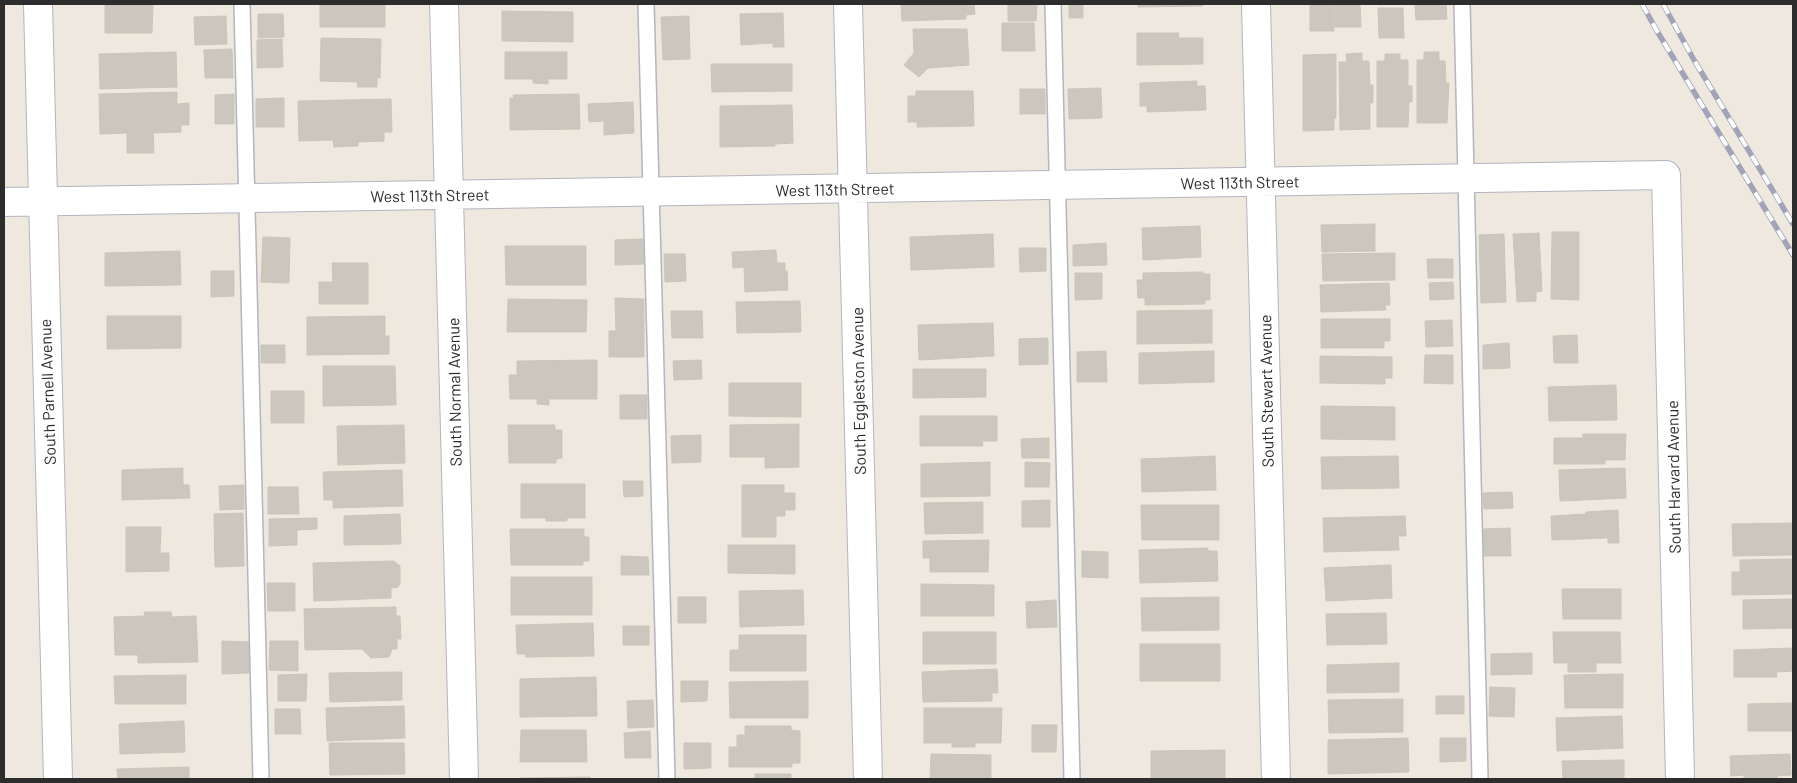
<svg xmlns="http://www.w3.org/2000/svg" width="1797" height="783" viewBox="0 0 1797 783" font-family="Barlow,sans-serif">
  <rect width="100%" height="100%" fill="#efe8df"/>
  <path fill="#cbc6be" stroke="#cbc5b9" d="M105,4H153L152,33H105Z
    M320,4H385V27H320Z
    M901,4H974L975,14L966,15V19L902,21Z
    M1008,4H1037L1036,21H1008Z
    M1069,4H1083V18H1069Z
    M1138,4H1203V6L1138,7Z
    M1310,4H1334V31H1310Z
    M1335,4H1360L1361,27H1335Z
    M1415,4H1446L1447,19L1416,20Z
    M1378,8H1403L1404,38H1379Z
    M502,11L573,12V42L502,41Z
    M783,13L784,47H773V43L741,45L740,14Z
    M258,14H283L284,37L258,38Z
    M226,16L227,44L195,45L194,17Z
    M689,16L690,59L663,60L661,17Z
    M1002,23H1034L1035,51H1002Z
    M913,29H967L969,65L928,68L919,77L904,65L914,53Z
    M1137,33H1179L1178,38H1203V64L1137,65Z
    M321,38L381,39L380,78H377V87H357L358,82L320,81Z
    M282,39L283,67L257,68V40Z
    M232,49L233,78H205L204,50Z
    M176,52L177,87L100,89L99,54Z
    M505,52H567V79H548V84L533,83V79H505Z
    M1424,52H1439V61H1445L1446,83H1449L1447,123H1417V60H1424Z
    M1362,53V61H1369L1370,85H1373V103H1370V129L1340,130L1339,62H1347L1346,54Z
    M1336,54V118H1334V130L1303,131V55Z
    M1385,54H1400V60H1408V86H1412V102H1409L1408,127H1377V61H1385Z
    M711,64H792V91L712,92Z
    M1197,81V86H1205L1206,110L1147,112V106H1140V83Z
    M1101,88L1102,118L1069,119L1068,89Z
    M1020,89H1045V114H1020Z
    M916,91H973L974,126L917,127V122H908V96H916Z
    M177,92V104L189,103V125H181V132L153,133L154,153H127V133L100,134L99,94Z
    M234,94V124H215V95Z
    M579,94L580,129L510,130V98H514L513,95Z
    M284,98V127H256V99Z
    M391,99L392,132H384V141L358,142V146L334,147L333,140L299,141L298,101Z
    M633,102L634,133L604,135V121L589,122L588,104Z
    M792,105L793,143L775,144V146L720,147V106Z
    M1375,224V251L1322,252L1321,225Z
    M1200,226L1201,257L1143,260L1142,228Z
    M1552,232H1579V300L1551,299Z
    M1539,233L1542,291L1536,292V301L1517,302L1513,234Z
    M993,234L994,267L911,270L910,237Z
    M1504,234L1506,302L1481,303L1479,235Z
    M263,237L290,238L289,283L261,282Z
    M643,239L644,264L615,265V240Z
    M1106,243L1107,265L1073,266V245Z
    M505,246H586V285H506Z
    M1019,248H1046V271L1020,272Z
    M776,250L777,263H785V271H787L788,290L745,292L744,267L733,268L732,252Z
    M180,251L181,285L105,286V253Z
    M1395,253V280L1323,281L1322,254Z
    M664,254H685L686,281L665,282Z
    M1427,259H1453V278H1428Z
    M332,263H368V304H319V282H333Z
    M211,271H234V296L211,297Z
    M1203,272V274H1210V300H1205V304L1145,305V298H1138L1137,280H1143V273Z
    M1075,273H1102V299L1075,300Z
    M1453,282L1454,299L1430,300L1429,283Z
    M1389,283L1390,305H1385L1386,310L1321,312L1320,285Z
    M615,298L644,299V357H609V331H616Z
    M508,299L587,300L586,332H507Z
    M800,301L801,332L737,333L736,302Z
    M1212,310V343L1137,344V311Z
    M671,311H702L703,338H672Z
    M107,316H181V348L107,349Z
    M385,316V336H389V354L307,355V317Z
    M1321,319H1390V341H1384V348H1321Z
    M1452,320L1453,346L1426,347L1425,321Z
    M993,323L994,356L919,360L918,325Z
    M1577,335L1578,363H1554L1553,336Z
    M1048,338V364L1019,365V339Z
    M1509,343L1510,368L1483,369V345Z
    M261,345H285V363H261Z
    M1106,351L1107,382H1077V352Z
    M1214,351V382L1139,384V353Z
    M1425,355H1453V384L1424,383Z
    M1320,356L1392,357V378H1385V384L1320,383Z
    M597,360V399H549V405L537,404V399H510L509,375H517V361Z
    M701,360L702,379L674,380L673,361Z
    M323,366H395L396,405L323,406Z
    M913,369H986V397L913,398Z
    M729,383H801V417L729,416Z
    M1616,385L1617,420L1549,421L1548,387Z
    M271,391H304V423H271Z
    M620,395H647V419H620Z
    M1321,406L1395,407V440L1321,439Z
    M920,416H997V441H982L983,446H920Z
    M799,424V467L765,468V457H730V425Z
    M404,425L405,463L338,465L337,426Z
    M508,425H555V430H562V458L556,459V463H509Z
    M1583,434H1626L1625,460H1605V464H1554V438H1583Z
    M701,435V462L672,463L671,436Z
    M1049,438V458H1022L1021,439Z
    M1215,456L1216,490L1142,492L1141,459Z
    M1398,456L1399,488L1322,489L1321,457Z
    M990,462V496L921,497V464Z
    M1025,462L1050,463L1049,487H1025Z
    M183,468V485H189L190,498L122,500V470Z
    M1625,468L1626,498L1560,501L1559,470Z
    M402,470L403,506L333,508V500H324L323,472Z
    M623,481H643V496L624,497Z
    M521,484H585V518H567V521H546V518H521Z
    M244,485V509L220,510L219,486Z
    M742,485H784V493H795V510H785V516H776V537H742Z
    M268,487H298L299,514H268Z
    M1512,492L1513,508L1484,509L1483,493Z
    M1050,500V527H1022V501Z
    M983,502V533L925,534L924,503Z
    M1141,505H1219V540H1142Z
    M1618,510L1619,543H1608V538L1552,540L1551,516L1586,514V512Z
    M243,513L244,566L215,567L214,514Z
    M400,514L401,544L344,545V516Z
    M1405,516L1406,536H1398L1399,550L1324,552L1323,518Z
    M317,518V529L297,530V545L269,546V519Z
    M1793,523V555L1733,556L1732,524Z
    M126,527H161L160,553H169V571L126,572Z
    M1510,528L1511,556H1484L1483,529Z
    M510,529H584V537H589V561H583V565H511Z
    M989,540L988,572H930V558H923V541Z
    M728,545H795V574L728,573Z
    M1208,548V551H1217L1218,581L1140,583L1139,550Z
    M1082,551L1108,552V578L1082,577Z
    M621,556L648,557L649,575H621Z
    M1793,559V594L1732,595V572H1740V560Z
    M394,561L400,566V584L398,587L391,588V598L314,601L313,563Z
    M1391,565L1392,598L1326,601L1324,568Z
    M511,577H592V615H511Z
    M267,583H295V611H268Z
    M921,584L994,585V616H921Z
    M1562,589H1621V619H1563Z
    M803,590L804,625L740,627L739,591Z
    M678,597H706V623H678Z
    M1219,597V630L1142,631L1141,598Z
    M1793,599V628L1743,629V600Z
    M1056,600L1057,627L1027,628L1026,602Z
    M396,607V616H400L401,639H397V649H392L389,657L371,658L362,649L305,650L304,609Z
    M144,612H171L172,617L196,616L198,662L138,663V655H115L114,617L145,616Z
    M1386,613L1387,644L1327,645L1326,614Z
    M593,623L594,656L526,657L525,654H517L516,625Z
    M623,626H649V645H623Z
    M923,632H996V664H923Z
    M1553,632H1620L1621,663H1596V672H1568V663H1554Z
    M739,635H806V671H730V650H739Z
    M222,641L250,642L249,673L222,674Z
    M270,641H298V671L269,670Z
    M1140,644H1220V681H1140Z
    M1793,648V671L1776,672L1777,677H1734V650Z
    M1532,653V674L1491,675V654Z
    M1399,663V692L1327,693V665Z
    M997,669L998,693H992V701L923,702L922,672Z
    M402,672V700L330,702L329,673Z
    M307,674L306,701H278V675Z
    M1623,674V708H1565L1564,675Z
    M186,675V704H115L114,676Z
    M596,677L597,716L520,717V679Z
    M681,681H708L707,701L681,702Z
    M808,681V718H730L729,682Z
    M1490,687L1515,688L1514,717L1489,716Z
    M1436,696H1464V714H1436Z
    M1403,699V732L1329,733L1328,700Z
    M653,700L654,727L628,728L627,701Z
    M1793,703V731H1748V704Z
    M404,706L405,738L327,741L326,708Z
    M924,708H1002L1001,743H975V747H952V743H924Z
    M275,709H300L301,734H275Z
    M1622,716L1623,748L1557,751L1556,718Z
    M184,721L185,752L120,754L119,724Z
    M1032,725H1057L1056,752H1032Z
    M745,726H791V730L800,731V763H792V767H729V747H737V735H745Z
    M521,730H586L587,762H520Z
    M650,731L651,758H625L624,733Z
    M1408,738L1409,772L1328,774V740Z
    M1440,738H1466V761L1440,762Z
    M329,743H404L405,774L330,775Z
    M684,743H711V768L684,769Z
    M1225,750V779H1151V751Z
    M931,754L991,755V779H930Z
    M1790,754L1791,775L1777,776V779H1744V775L1731,776L1730,756Z
    M1624,760V779H1563L1562,761Z
    M189,767V779H118L117,769Z
    M755,774H791V779H755Z
    M590,777V779H520V778Z"/>
  <g fill="none" stroke-linecap="round" stroke-linejoin="round">
    <g stroke="#b3b5c1" stroke-width="18">
      <path id="lane" d="M242,4L261,779
        M646,4L667,779
        M1053,4L1072,779
        M1462,4L1480,779"/>
    </g>
    <g stroke="#b3b5c1" stroke-width="30">
      <path id="street" d="M38,4L58,779
        M444,4L464,779
        M848,4L868,779
        M1256,4L1276,779
        M4,202L1666,175L1680,779"/>
    </g>
    <use href="#lane" stroke="#fff" stroke-width="15"/>
    <use href="#street" stroke="#fff" stroke-width="28"/>
    <g stroke="#a1a4b8" stroke-width="5.5">
      <path id="rail" d="M1642,4L1657,31L1793,255
        M1663,4L1694,60L1793,224"/>
    </g>
    <use href="#rail" stroke="#fff" stroke-width="4" stroke-dasharray="11" stroke-linecap="butt"/>
  </g>
  <g text-anchor="middle" dominant-baseline="central" stroke-width="4" stroke-linejoin="round" paint-order="stroke">
    <g font-size="16" fill="#2d2d2d" stroke="#fff">
      <text transform="translate(1240 182) rotate(-1)">West 113th Street</text>
      <text transform="translate(835 189) rotate(-1)">West 113th Street</text>
      <text transform="translate(430 195) rotate(-1)">West 113th Street</text>
      <text transform="translate(858 391) rotate(-91)">South Eggleston Avenue</text>
      <text transform="translate(1266 391) rotate(-91)">South Stewart Avenue</text>
      <text transform="translate(47 392) rotate(-92)">South Parnell Avenue</text>
      <text transform="translate(454 392) rotate(-91)">South Normal Avenue</text>
      <text transform="translate(1673 477) rotate(-91)">South Harvard Avenue</text>
    </g>
  </g>
  <rect width="1797" height="783" fill="none" stroke="#2d2d2d" stroke-width="10"/>
</svg>
